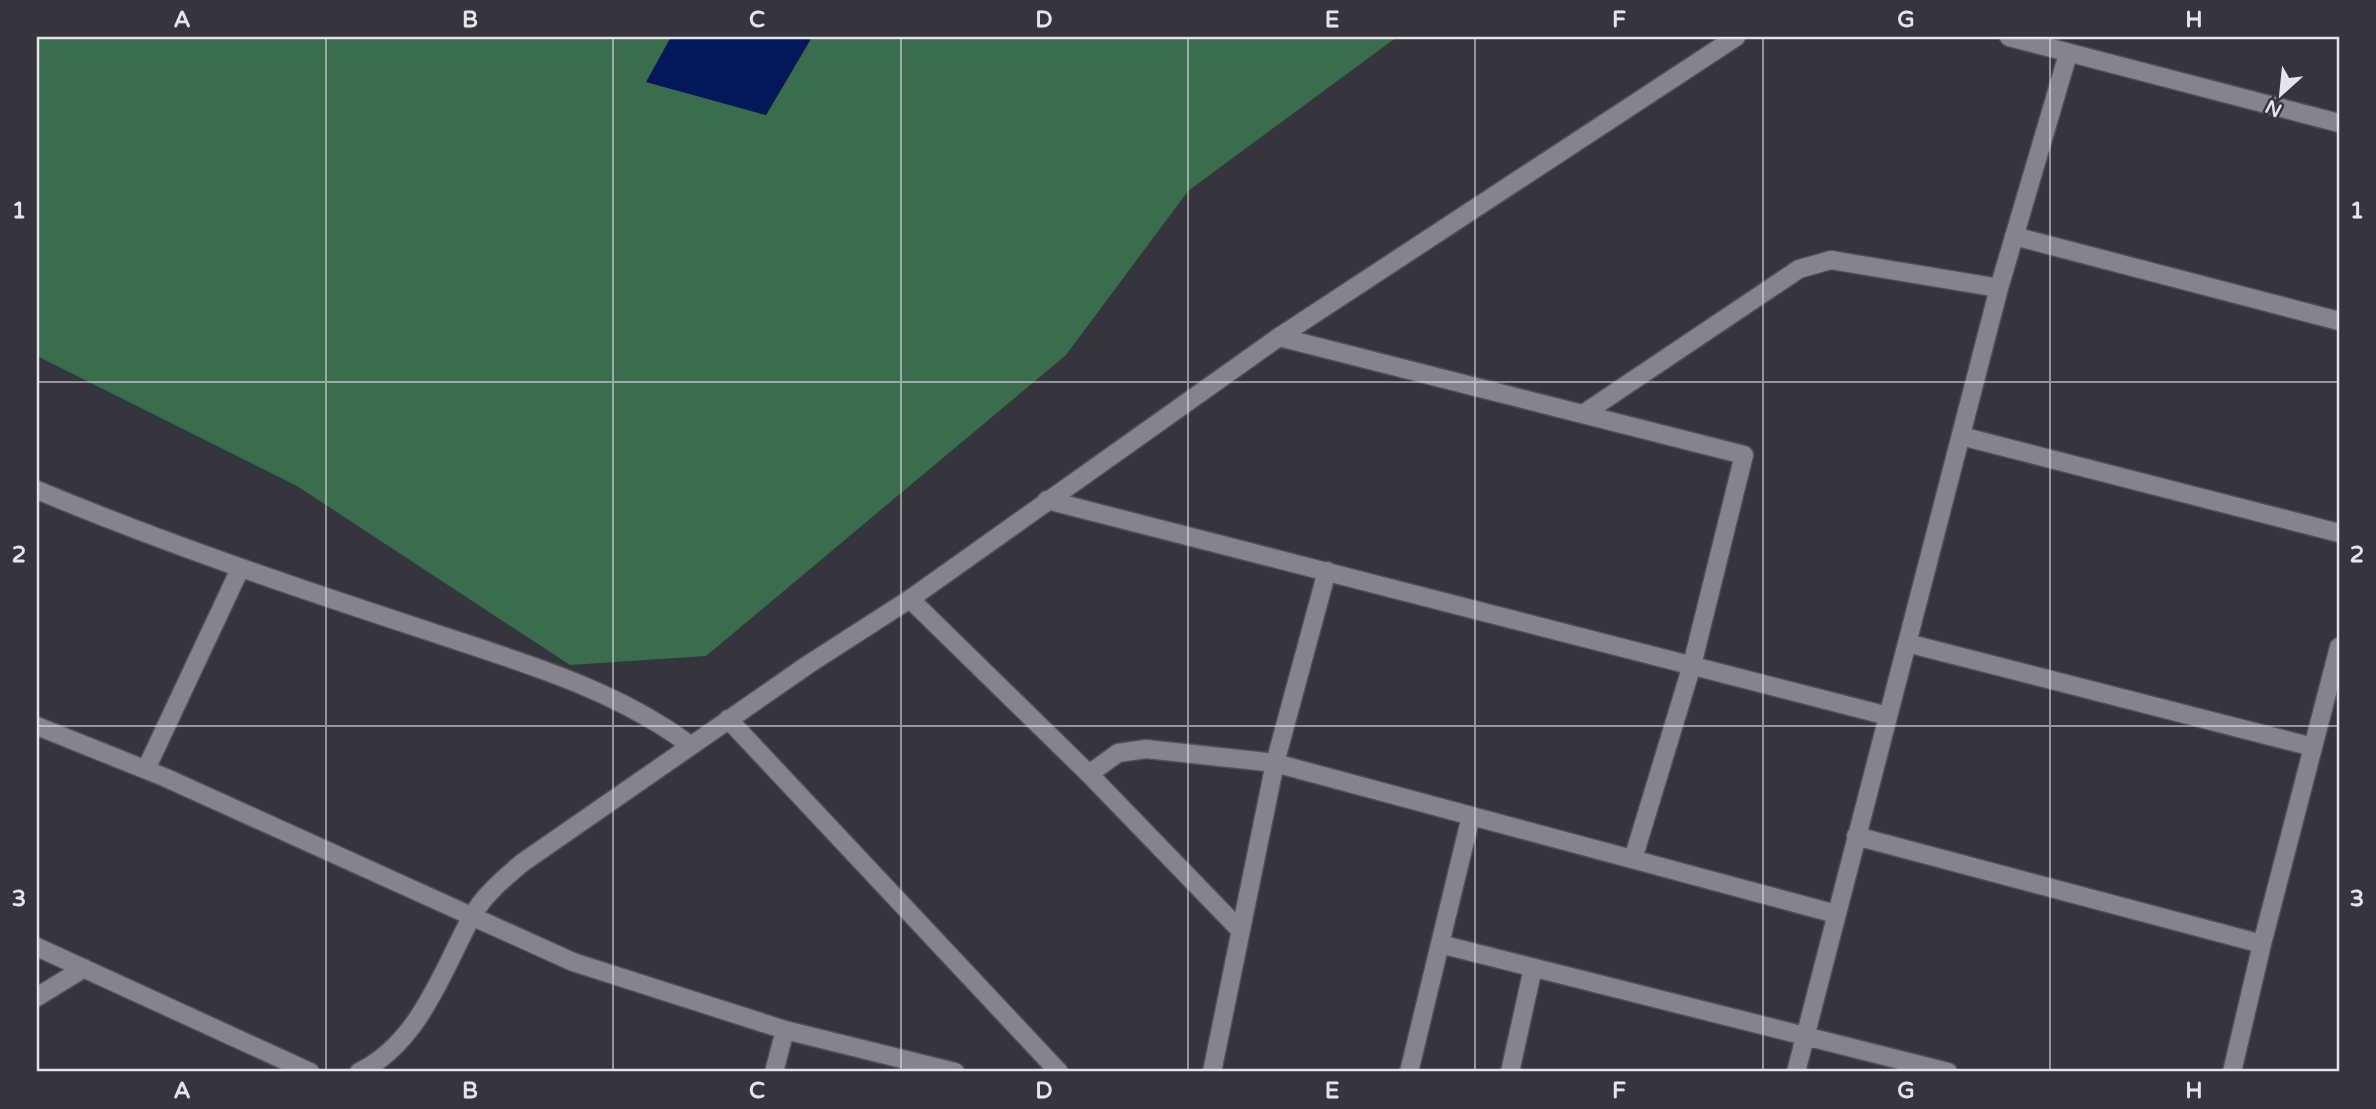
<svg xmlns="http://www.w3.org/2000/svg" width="2376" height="1109" viewBox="0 0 2376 1109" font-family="'Varela Round',sans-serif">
  <rect width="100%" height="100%" fill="#36343c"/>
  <path fill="#3a6d4e" d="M37,37H671L647,82L766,115L812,37H1397L1188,191L1066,355L706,656L570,665L297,486L37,356Z"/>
  <path fill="#031858" d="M671,37H812L766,115L646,82Z"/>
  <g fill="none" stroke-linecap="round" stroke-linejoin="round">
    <g stroke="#515056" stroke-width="21">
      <path id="minor" d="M2014,236L2339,321
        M1279,337L1744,455L1692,665L1633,859
        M1583,414L1799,269L1831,260L1999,288
        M1961,436L2339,533
        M37,490C164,543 294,587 425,630C517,661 612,687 690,745
        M1047,500L1888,716
        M910,599L1089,774L1239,929
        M1907,643L2313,747
        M728,719L1059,1072
        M37,726L164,777L573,962L785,1030L955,1072
        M146,769L240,569
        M1089,774L1118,753L1146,749L1275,763L1836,914
        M1856,836L2262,944
        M1440,944L1948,1072
        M37,947L310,1072
        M37,997L84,968
        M774,1072L785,1030
        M1212,1072L1275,763L1327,571
        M1409,1072L1471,816
        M1510,1072L1533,968
        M1796,1072L1999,288L2068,54
        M2232,1072L2262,944L2339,647"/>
    </g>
    <g stroke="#515056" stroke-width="21">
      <path id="tertiary" d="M2009,37L2339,123
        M359,1072C419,1043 442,972 471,918C483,896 503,879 522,863L809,664L910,599L1279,337L1736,37"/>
    </g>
    <use href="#minor" stroke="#85848d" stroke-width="18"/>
    <use href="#tertiary" stroke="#85848d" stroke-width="18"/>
  </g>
  <path fill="none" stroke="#e4e4e9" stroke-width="2" stroke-opacity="0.55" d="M326,37V1072M613,37V1072M901,37V1072M1188,37V1072M1475,37V1072M1763,37V1072M2050,37V1072M37,382H2339M37,726H2339"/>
  <rect width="2376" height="1109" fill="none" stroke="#36343c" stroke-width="77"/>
  <g transform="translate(2281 94) rotate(207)" stroke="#36343c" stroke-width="5" paint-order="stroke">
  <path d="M0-5L12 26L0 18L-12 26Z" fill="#e4e4e9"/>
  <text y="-10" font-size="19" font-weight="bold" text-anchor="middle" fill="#e4e4e9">N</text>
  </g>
  <rect x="38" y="38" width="2300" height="1032" fill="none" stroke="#e4e4e9" stroke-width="2.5"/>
  <g font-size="23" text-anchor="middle" font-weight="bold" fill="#e4e4e9">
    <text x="182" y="27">A</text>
    <text x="470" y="27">B</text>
    <text x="757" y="27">C</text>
    <text x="1044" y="27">D</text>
    <text x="1332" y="27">E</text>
    <text x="1619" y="27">F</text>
    <text x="1906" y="27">G</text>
    <text x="2194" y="27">H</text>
    <text x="19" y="218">1</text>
    <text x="2357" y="218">1</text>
    <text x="19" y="562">2</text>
    <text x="2357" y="562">2</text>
    <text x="19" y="906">3</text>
    <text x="2357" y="906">3</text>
    <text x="182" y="1098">A</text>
    <text x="470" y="1098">B</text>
    <text x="757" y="1098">C</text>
    <text x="1044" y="1098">D</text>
    <text x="1332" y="1098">E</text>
    <text x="1619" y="1098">F</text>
    <text x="1906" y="1098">G</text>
    <text x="2194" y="1098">H</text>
  </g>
</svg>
